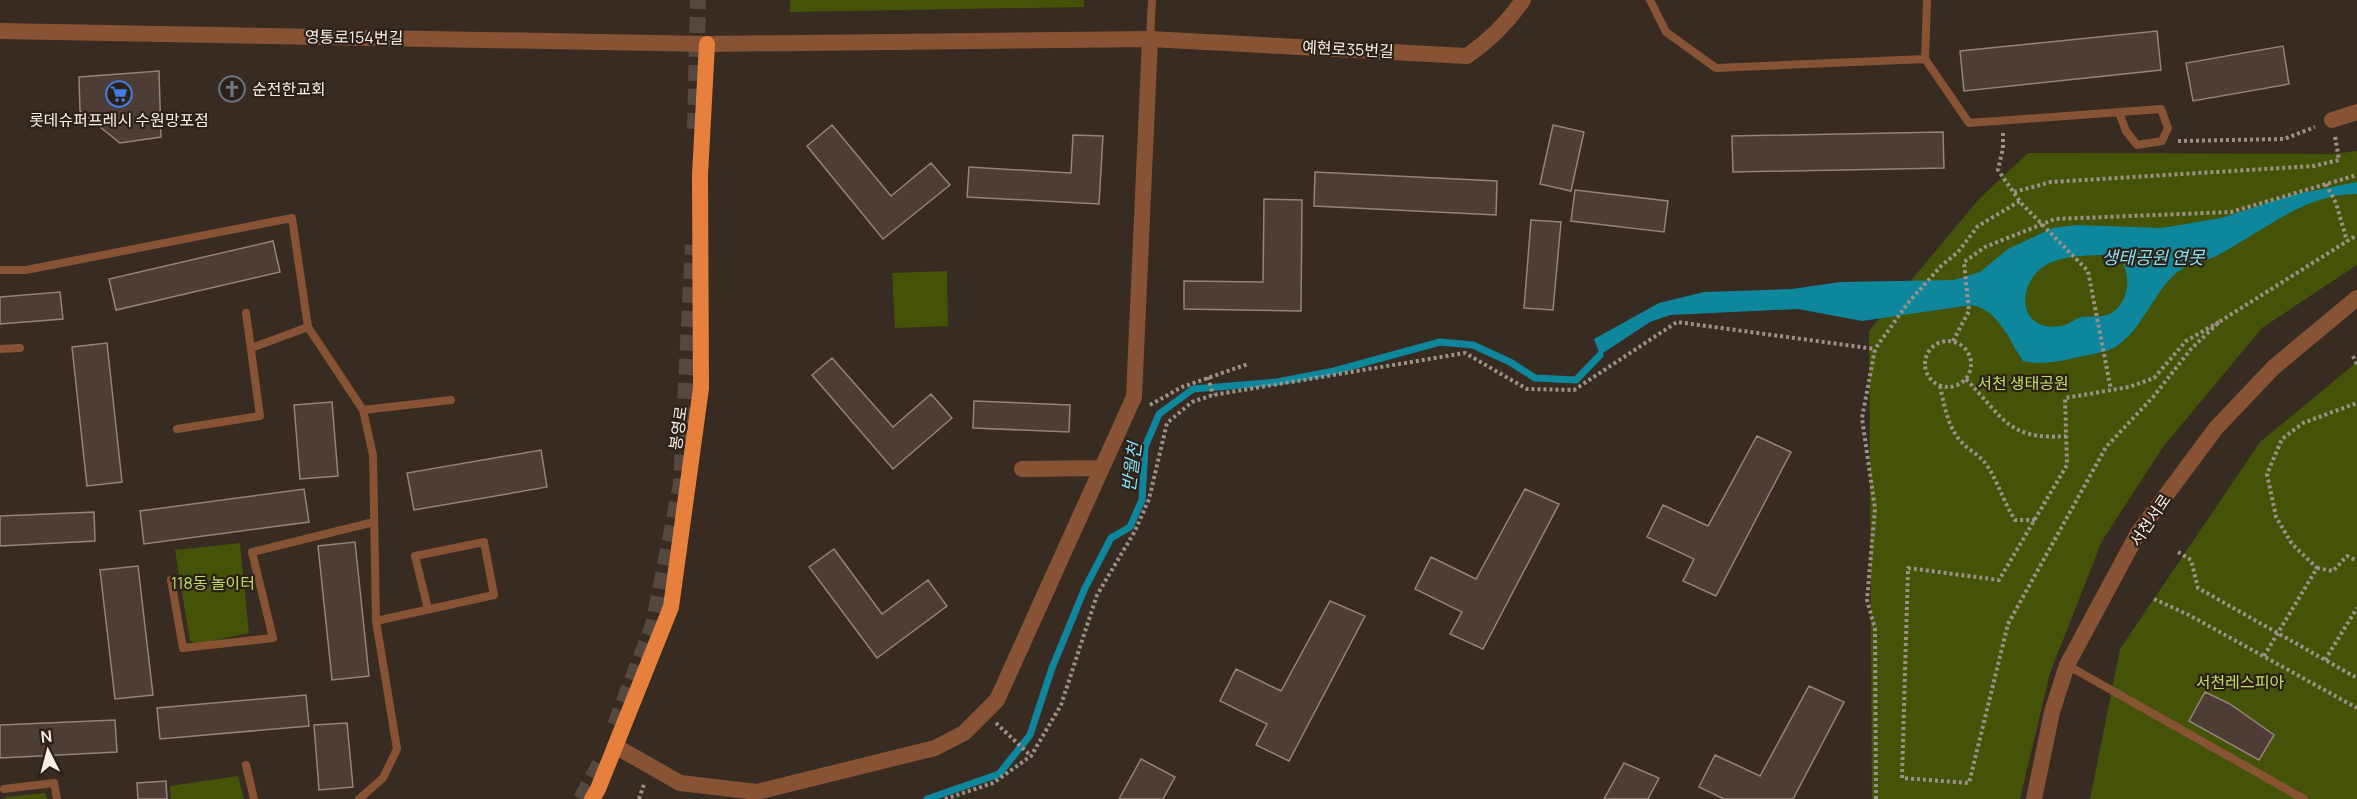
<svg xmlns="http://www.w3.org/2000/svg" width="2357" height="799" viewBox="0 0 2357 799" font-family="Manrope,'Noto Sans KR',sans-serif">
  <rect width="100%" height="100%" fill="#382b21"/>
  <path fill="#445307" d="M790,0H1084V7L790,12Z
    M2357,151V265L2262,328L2163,447L2102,541L2050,673L2020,799H1872L1869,331L1979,199L2028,153L2333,154Z
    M947,271L948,326L895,328L892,273Z
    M2357,362V799H2090L2120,649L2260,442Z
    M240,543L249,633L198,644L190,641L175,550Z
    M238,776L244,799H171L170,786Z
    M45,793L47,799H6V797Z"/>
  <path fill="#0e879d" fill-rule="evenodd" d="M2357,182V194C2305,193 2261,233 2216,256C2202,263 2188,263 2175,274C2153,294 2142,329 2117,346C2106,353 2086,355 2073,358C2058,362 2038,365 2023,361C2009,340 1998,309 1971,305L1862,321L1798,309L1670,315L1650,322L1600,355L1594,339L1659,303L1704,292L1792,289L1840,282L1954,280L1980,272L2008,249L2053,228L2076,225L2162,228L2221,218L2292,195ZM2100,255L2120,258C2131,273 2130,300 2113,312C2105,318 2092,316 2082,317C2075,318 2069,325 2061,326C2029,332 2015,303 2033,277C2047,256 2078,256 2100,255Z"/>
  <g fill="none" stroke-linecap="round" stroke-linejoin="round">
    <path stroke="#0e879d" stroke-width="7" d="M927,799L999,774L1030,735L1052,668L1085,588L1111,538L1130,527L1142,500L1145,447L1159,414L1193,389L1277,382L1334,371L1440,342L1473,345L1510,362L1535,378L1576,380L1600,355"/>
  </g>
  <path fill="#4e3d37" stroke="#95827b" stroke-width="1.5" d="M2157,31L2161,70L1964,91L1960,51Z
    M2283,46L2289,84L2193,101L2186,63Z
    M159,71L161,137L120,143L80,111L79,77Z
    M832,125L891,196L931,163L950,185L883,239L807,146Z
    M1553,125L1584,132L1571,191L1540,184Z
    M1943,132L1944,168L1733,172L1732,136Z
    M1073,135L1103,136L1099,204L967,197L969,167L1071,173Z
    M1315,172L1497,181L1496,215L1314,206Z
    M1575,190L1668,201L1664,232L1571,221Z
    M1264,199L1302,200L1301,311L1184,309V281L1263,282Z
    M1531,220L1561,222L1553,310L1524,308Z
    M273,241L280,272L116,310L109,279Z
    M60,292L63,319L0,324V297Z
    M107,343L122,482L87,486L72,347Z
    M832,358L893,427L931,394L952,418L893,469L812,375Z
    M974,401L1070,405L1069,432L973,428Z
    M332,402L338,476L300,479L294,405Z
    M1757,436L1791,452L1716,596L1683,581L1694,559L1647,537L1663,505L1708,526Z
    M541,450L547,487L414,510L407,473Z
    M304,489L309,522L144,544L140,511Z
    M1525,489L1559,504L1483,649L1450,634L1462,612L1415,589L1431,557L1476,579Z
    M94,512L95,541L0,546V516Z
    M355,542L369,676L332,680L318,546Z
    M834,549L882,614L928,580L947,606L877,658L809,567Z
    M138,566L153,695L115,699L100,570Z
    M1330,601L1365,616L1289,761L1256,745L1267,724L1220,701L1236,669L1281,691Z
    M1809,686L1844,702L1793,799H1724L1699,787L1715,755L1760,776Z
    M2205,692L2230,704L2274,735L2259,760L2189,721Z
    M306,695L309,726L160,739L157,708Z
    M115,720L117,752L0,758V725Z
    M347,723L353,787L319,790L314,725Z
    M1141,759L1175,777L1163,799H1119Z
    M1624,763L1659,778L1648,799H1604Z
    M166,781L167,799H138L137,783Z"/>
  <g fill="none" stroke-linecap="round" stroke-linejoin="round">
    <path stroke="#55483f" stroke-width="16" stroke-dasharray="16 8" stroke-linecap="butt" d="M695,129L698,0
      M615,725L653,625L681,484L693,245
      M581,799L603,758"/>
    <path stroke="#9c9188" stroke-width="4" stroke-dasharray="3 3" stroke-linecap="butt" d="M2003,133V148L1998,170L2021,203L2088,271L2111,390
      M2178,141L2284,139L2315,127
      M2326,184L2336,203L2347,241
      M2014,192L2051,182L2314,166L2339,160L2335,136
      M2219,322L2186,341L2154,378L2129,387L2065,398L2067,465L1999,580L1908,568L1902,778L1969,783L2008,624L2106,447L2153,397L2191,349L2219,322L2357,235
      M1925 364a23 23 0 1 1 46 0a23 23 0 1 1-46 0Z
      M1953,341L1969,311L1964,262L1985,247L2055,219L2231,212L2357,175
      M2353,356L2357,365
      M1208,377L1213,395
      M1966,379C2002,416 2008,441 2066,436
      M1940,386C1944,404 1947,423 1958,438C1967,450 1980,454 1988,467C1999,484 2004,503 2015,520H2035
      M1150,405L1182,387L1248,364
      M2178,552L2191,560L2198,588L2357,678
      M2317,568L2333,571L2347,556L2357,561
      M2154,599L2189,615L2357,708
      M2264,656L2317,568L2292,544L2276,517L2267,474L2282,439L2303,423L2357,403
      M2325,660L2357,608
      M996,723L1031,756
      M639,799L644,784
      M945,799L993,783L1031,756L1061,705L1097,595L1135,531L1149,499L1167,423L1192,402L1213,395L1465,353L1527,389L1574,390L1677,322L1875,349
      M1876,799L1875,629L1867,600L1875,509L1862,418L1875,349L1908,303L1941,266L1958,252L1978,226L2020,201"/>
    <path stroke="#885335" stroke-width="8" d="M1650,0L1666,32L1716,68L1925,59L1969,123L2161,109L2168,128L2162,141L2137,145L2126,131L2119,112
      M1150,39L1152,0
      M1925,59L1927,0
      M0,270H26L292,218L308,327L363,410L373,455L376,621L397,749L383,778L359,799
      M251,348L308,327
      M0,349L20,348
      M363,410L451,400
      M177,429L260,416L246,313
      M171,580L183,648L273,638L252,552L374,522
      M376,621L494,595L484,542L415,556L428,609
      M2067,665L2304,799
      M246,765L254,799
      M4,789L54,783L57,799"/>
    <path stroke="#885335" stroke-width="16" d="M0,31L707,44L1150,39L1467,56C1490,40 1508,22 1523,0
      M2332,120L2357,112
      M1022,469L1101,468
      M615,746L680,783L757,792L935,748L964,733L997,700L1134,397L1150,39"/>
    <path stroke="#885335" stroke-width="16" d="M2034,799L2052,712L2067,665L2138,533L2216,428L2274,367L2357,298"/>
    <path stroke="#e8803d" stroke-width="16" d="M592,799L598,789L671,607L701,388L700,175L707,44"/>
  </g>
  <defs>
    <g id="church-ring" transform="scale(1.35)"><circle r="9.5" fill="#2d2117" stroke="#6b7280" stroke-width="1.5"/><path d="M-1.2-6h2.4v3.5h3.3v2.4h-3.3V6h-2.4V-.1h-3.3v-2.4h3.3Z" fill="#6b7280"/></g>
    <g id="supermarket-ring" transform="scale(1.35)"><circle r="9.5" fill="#2d2117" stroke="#3f7fe0" stroke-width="1.5"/><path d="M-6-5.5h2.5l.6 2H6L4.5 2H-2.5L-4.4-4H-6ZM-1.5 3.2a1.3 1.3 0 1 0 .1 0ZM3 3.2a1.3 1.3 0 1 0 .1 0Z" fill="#3f7fe0"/></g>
  </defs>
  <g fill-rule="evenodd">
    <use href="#church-ring" x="232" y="89"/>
    <use href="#supermarket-ring" x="119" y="94"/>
  </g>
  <g text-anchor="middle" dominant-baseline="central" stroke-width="4.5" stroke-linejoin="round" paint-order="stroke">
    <g font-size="16" fill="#f8efe8" stroke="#2d2117">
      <text transform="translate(354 37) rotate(1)">영통로154번길</text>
      <text transform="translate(1348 49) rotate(3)">예현로35번길</text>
      <text transform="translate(678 428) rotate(-82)">봉영로</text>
      <text transform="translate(2150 520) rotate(-56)">서천서로</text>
    </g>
    <g font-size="16" fill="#f8efe8" stroke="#2d2117" text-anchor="start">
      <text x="252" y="89">순전한교회</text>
      <text x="119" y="120" text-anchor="middle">롯데슈퍼프레시 수원망포점</text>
    </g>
    <g font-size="16" fill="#bfde62" stroke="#2d2117">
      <text x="2023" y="383">서천 생태공원</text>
      <text x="213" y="583">118동 놀이터</text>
      <text x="2240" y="682">서천레스피아</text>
    </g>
    <g font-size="18" font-style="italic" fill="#83def4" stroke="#2d2117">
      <text x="2153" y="257">생태공원 연못</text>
      <text transform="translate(1131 467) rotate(-82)">반월천</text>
    </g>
  </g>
  <g transform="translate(48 751) rotate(354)" stroke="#2d2117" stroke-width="4.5" paint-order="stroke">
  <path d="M0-4.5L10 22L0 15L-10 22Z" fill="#f8efe8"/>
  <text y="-9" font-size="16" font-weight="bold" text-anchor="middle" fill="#f8efe8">N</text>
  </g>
</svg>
